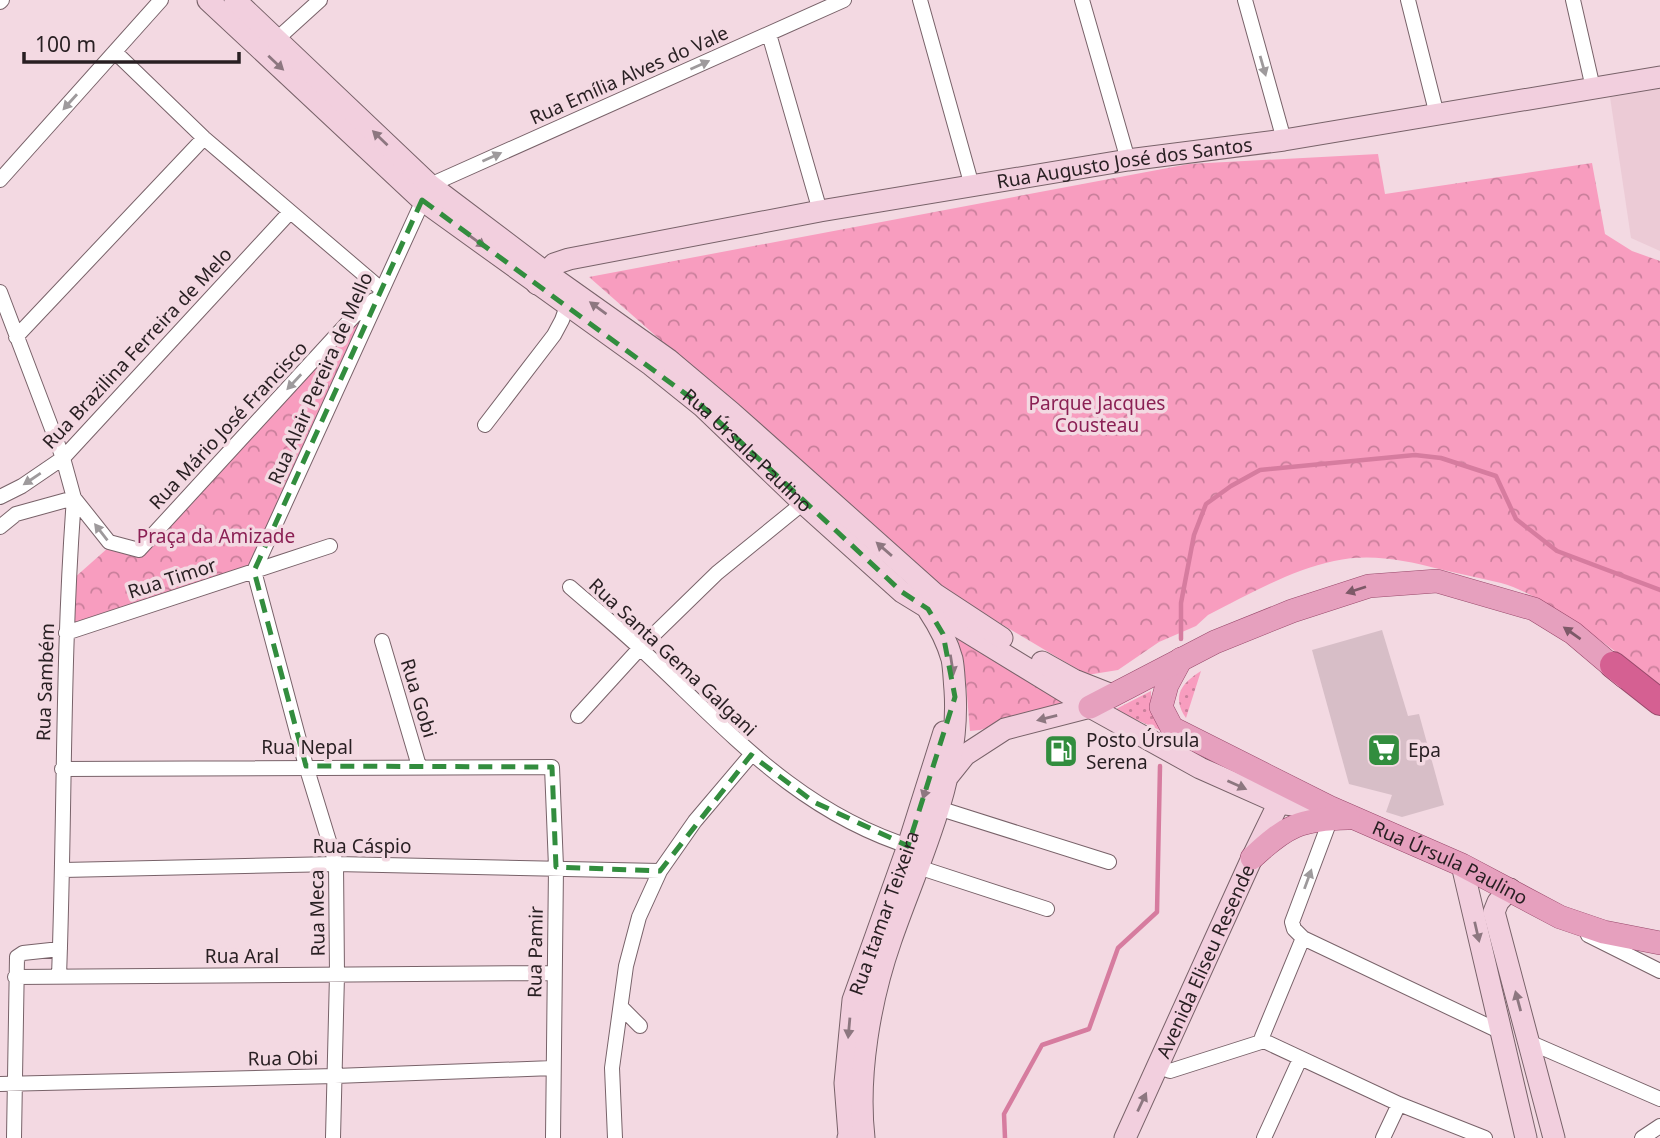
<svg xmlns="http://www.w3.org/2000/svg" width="1660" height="1138" viewBox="0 0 1660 1138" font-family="'Noto Sans',sans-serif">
  <defs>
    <pattern id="grass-dots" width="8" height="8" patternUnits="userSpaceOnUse" patternTransform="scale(1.75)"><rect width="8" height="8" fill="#f89dbf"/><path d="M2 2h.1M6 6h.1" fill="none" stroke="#c97f9b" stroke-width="1.8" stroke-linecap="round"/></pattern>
    <pattern id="park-crowns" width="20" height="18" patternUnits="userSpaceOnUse" patternTransform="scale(1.75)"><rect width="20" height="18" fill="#f89dbf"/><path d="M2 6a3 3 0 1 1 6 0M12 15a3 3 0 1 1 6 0" fill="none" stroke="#c97f9b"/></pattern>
  </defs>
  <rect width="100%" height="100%" fill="#f3d9e2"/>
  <path fill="#eccbd6" d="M1660,88V251L1631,238L1610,97Z"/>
  <path fill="url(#grass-dots)" d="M1201,671L1186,718C1171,696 1182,683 1201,671Z
    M1151,691V711L1162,731L1114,710Z"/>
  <path fill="url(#park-crowns)" d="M1378,154L1385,194L1592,163L1605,234L1632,251L1660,261V687C1620,655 1549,596 1501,583C1481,578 1459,574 1439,569C1404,560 1370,553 1334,561C1289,571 1249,594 1208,615L1196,626L1159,642L1118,670L1087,675L944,590L589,277L1189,164Z
    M370,307L246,571L72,628L73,579L109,547L141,554Z
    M957,634L1069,702L980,730L970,731L966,683Z"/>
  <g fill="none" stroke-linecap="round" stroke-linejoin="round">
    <path stroke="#d67c9f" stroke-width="4.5" d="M1181,639V603L1194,535L1206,504L1231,486L1260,470L1415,455L1441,458L1496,476L1516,519L1557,551L1660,590
      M1005,1138L1004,1114L1042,1045L1089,1029L1118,948L1157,912L1160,766"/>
  </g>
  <path fill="#d7bec7" d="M1382,630L1408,716L1419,714L1444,805L1402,817L1386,812L1392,795L1349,784L1312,650Z"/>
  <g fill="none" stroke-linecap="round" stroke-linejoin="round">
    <g stroke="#786269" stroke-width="16">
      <path id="street" d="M920,0L972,186
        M1082,0L1128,160
        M1245,0L1284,140
        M1408,0L1437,115
        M1573,0L1593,88
        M0,2L2,0
        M769,34L820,211
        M277,39L320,0
        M115,52L204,138L381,289
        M0,180L161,0
        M0,292L63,458L74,498L109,542L139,550L354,316L374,300
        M16,337L204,138
        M485,425L554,335L562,320L567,306
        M0,497L22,486L63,458L290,212
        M0,527L16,514L74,498
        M570,587C594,608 619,628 642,650C728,730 797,812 914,848
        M66,633L330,546
        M382,641L419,766
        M578,716L640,648L717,573L803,503
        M62,769L552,767L556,867L553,1138
        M938,808L1109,862
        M1331,818L1292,922L1294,929L1303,938L1501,1032
        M918,867L1047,909
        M63,870L336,864L660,871
        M1588,935L1660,971
        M59,976C65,817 62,657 74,498
        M15,977L553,973
        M621,1007L640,1026
        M1264,1041L1399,1104L1485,1138
        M1264,1041L1262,1037L1303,938
        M1529,1042L1660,1099
        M1159,1067L1170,1071L1264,1041
        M0,1084L335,1076L553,1068
        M14,1138L17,957L23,953L60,949
        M333,1138L337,975L336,864L306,766L254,571L430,185L844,0
        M615,1138L612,1068L626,966L639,917L660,871L695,821L751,755
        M1264,1138L1300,1059
        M1383,1138L1399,1104
        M1642,1138L1660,1126"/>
    </g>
    <g stroke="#786269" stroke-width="23">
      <g id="secondary">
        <path id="s1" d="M208,0L422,200L651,365L702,406L803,503L902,592L1090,707L1200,768L1279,803L1329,810"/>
        <path d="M235,0L430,185L545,272L669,360L732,413L935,594L1002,638"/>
        <path id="s2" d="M537,284L554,264L569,259L820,211L1128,160L1284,140L1660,77"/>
        <path d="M1042,662L1074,680L1112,695"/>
        <path d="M949,775L965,755L1005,729L1090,707"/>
        <path d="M1462,865L1526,1138"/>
        <path d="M1510,889L1498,902L1494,912L1554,1138"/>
        <path id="s3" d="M848,1138L849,1135L845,1083L853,1000L908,846L944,732"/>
        <path d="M864,1138C857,1075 870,1000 891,940C919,859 961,778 955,690C954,680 954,669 952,659C947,641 939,626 929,611"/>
        <path id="s4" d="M1125,1138L1252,858L1285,790"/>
      </g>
    </g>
    <g stroke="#98496b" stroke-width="24">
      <g id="primary">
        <path id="s5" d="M1181,659L1167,685L1161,707L1172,728L1329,807L1462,865L1560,917L1604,932L1660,943"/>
        <path d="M1090,707L1215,642L1292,611L1369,586L1437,581L1534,609L1573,633L1625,677"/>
        <path d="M1252,858C1286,826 1300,819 1348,818"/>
      </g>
    </g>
    <g stroke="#98496b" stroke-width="28">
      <path id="highway" d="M1613,665L1660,702"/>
    </g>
    <use href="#street" stroke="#fff" stroke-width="14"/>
    <use href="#secondary" stroke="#f2cfde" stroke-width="21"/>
    <use href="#primary" stroke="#e6a0be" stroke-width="23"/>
    <use href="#highway" stroke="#d56092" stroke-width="26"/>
  </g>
  <defs><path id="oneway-solid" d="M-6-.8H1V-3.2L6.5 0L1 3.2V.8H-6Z" transform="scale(1.75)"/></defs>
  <g fill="#8d7780">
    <use href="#oneway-solid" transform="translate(276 63) rotate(43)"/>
    <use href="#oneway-solid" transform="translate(380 138) rotate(-136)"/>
    <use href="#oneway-solid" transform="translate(477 241) rotate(36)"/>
    <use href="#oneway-solid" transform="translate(598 308) rotate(-144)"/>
    <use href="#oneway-solid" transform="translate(884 549) rotate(-139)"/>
    <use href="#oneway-solid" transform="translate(952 665) rotate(81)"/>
    <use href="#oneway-solid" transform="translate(1047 718) rotate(166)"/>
    <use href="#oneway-solid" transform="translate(1237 785) rotate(24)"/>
    <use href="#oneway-solid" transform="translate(926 789) rotate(108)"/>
    <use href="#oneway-solid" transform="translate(1477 932) rotate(77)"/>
    <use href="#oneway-solid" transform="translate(1518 1001) rotate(-105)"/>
    <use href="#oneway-solid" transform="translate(849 1028) rotate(95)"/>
    <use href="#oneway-solid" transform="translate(1142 1102) rotate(-65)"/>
  </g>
  <g fill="#9e9a9c">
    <use href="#oneway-solid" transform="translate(700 65) rotate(-24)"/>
    <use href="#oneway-solid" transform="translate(1263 66) rotate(74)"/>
    <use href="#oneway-solid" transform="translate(70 102) rotate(132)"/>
    <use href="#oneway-solid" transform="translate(492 157) rotate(-24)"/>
    <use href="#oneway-solid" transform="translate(294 382) rotate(133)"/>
    <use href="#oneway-solid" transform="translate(32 479) rotate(146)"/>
    <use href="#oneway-solid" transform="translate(101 532) rotate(-128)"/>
    <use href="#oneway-solid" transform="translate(1308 879) rotate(-70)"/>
  </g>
  <g fill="#7d5968">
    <use href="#oneway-solid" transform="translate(1356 590) rotate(162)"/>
    <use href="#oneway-solid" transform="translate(1572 633) rotate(-145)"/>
  </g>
  <path fill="none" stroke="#328d3e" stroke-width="5" stroke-dasharray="14 9" stroke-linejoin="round" d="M422,200L702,406L902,592L928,609L943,634L955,697L908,846L814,802L751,755L660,871L556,867L552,767L306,766L254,571Z"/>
  <defs>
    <g id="supermarket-square" transform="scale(1.75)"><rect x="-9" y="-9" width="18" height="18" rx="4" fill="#328d3e" stroke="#f3d9e2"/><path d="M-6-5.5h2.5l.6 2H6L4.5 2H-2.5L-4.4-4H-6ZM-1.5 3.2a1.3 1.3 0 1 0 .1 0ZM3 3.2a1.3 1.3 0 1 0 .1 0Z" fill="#fff"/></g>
    <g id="fuel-square" transform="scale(1.75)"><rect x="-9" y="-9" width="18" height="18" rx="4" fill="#328d3e" stroke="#f3d9e2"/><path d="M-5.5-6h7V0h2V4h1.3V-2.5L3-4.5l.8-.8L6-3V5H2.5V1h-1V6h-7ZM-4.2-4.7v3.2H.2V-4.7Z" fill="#fff"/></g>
  </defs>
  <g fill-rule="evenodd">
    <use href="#supermarket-square" x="1384" y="750"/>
    <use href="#fuel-square" x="1061" y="751"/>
  </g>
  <g text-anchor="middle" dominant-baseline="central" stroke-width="7" stroke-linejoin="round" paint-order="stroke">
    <g font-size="19" fill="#281f22" stroke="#f3d9e2">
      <text transform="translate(629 75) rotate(-24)">Rua Emília Alves do Vale</text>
      <text stroke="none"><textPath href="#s2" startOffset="606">Rua Augusto José dos Santos</textPath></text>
      <text transform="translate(137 348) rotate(-47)">Rua Brazilina Ferreira de Melo</text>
      <text transform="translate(320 378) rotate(-66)">Rua Alair Pereira de Mello</text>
      <text transform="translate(228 425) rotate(-47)">Rua Mário José Francisco</text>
      <text stroke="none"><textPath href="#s1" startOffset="704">Rua Úrsula Paulino</textPath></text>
      <text transform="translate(172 578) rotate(-18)">Rua Timor</text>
      <text transform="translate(673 657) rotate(43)">Rua Santa Gema Galgani</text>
      <text transform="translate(45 682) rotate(-88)">Rua Sambém</text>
      <text transform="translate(419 698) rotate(73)">Rua Gobi</text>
      <text x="307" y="747">Rua Nepal</text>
      <text x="362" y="846">Rua Cáspio</text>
      <text stroke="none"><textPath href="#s5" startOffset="385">Rua Úrsula Paulino</textPath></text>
      <text transform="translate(317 913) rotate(-91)">Rua Meca</text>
      <text stroke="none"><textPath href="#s3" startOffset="231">Rua Itamar Teixeira</textPath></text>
      <text transform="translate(535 952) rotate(-89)">Rua Pamir</text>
      <text x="242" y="956">Rua Aral</text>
      <text stroke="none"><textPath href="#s4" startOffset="194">Avenida Eliseu Resende</textPath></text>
      <text transform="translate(283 1058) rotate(-1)">Rua Obi</text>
    </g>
    <g font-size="19" fill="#8b2054" stroke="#f3d9e2">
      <text x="1097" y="403">Parque Jacques<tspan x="1097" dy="22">Cousteau</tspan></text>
      <text x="216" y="536">Praça da Amizade</text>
    </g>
    <g font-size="19" fill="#281f22" stroke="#f3d9e2" text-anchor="start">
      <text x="1086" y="740">Posto Úrsula<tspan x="1086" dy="22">Serena</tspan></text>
      <text x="1408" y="750">Epa</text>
    </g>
  </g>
  <path d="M24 52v10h215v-10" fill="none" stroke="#281f22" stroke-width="3.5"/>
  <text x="35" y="52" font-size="21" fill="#281f22" stroke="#f3d9e2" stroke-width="5" paint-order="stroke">100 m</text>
</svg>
